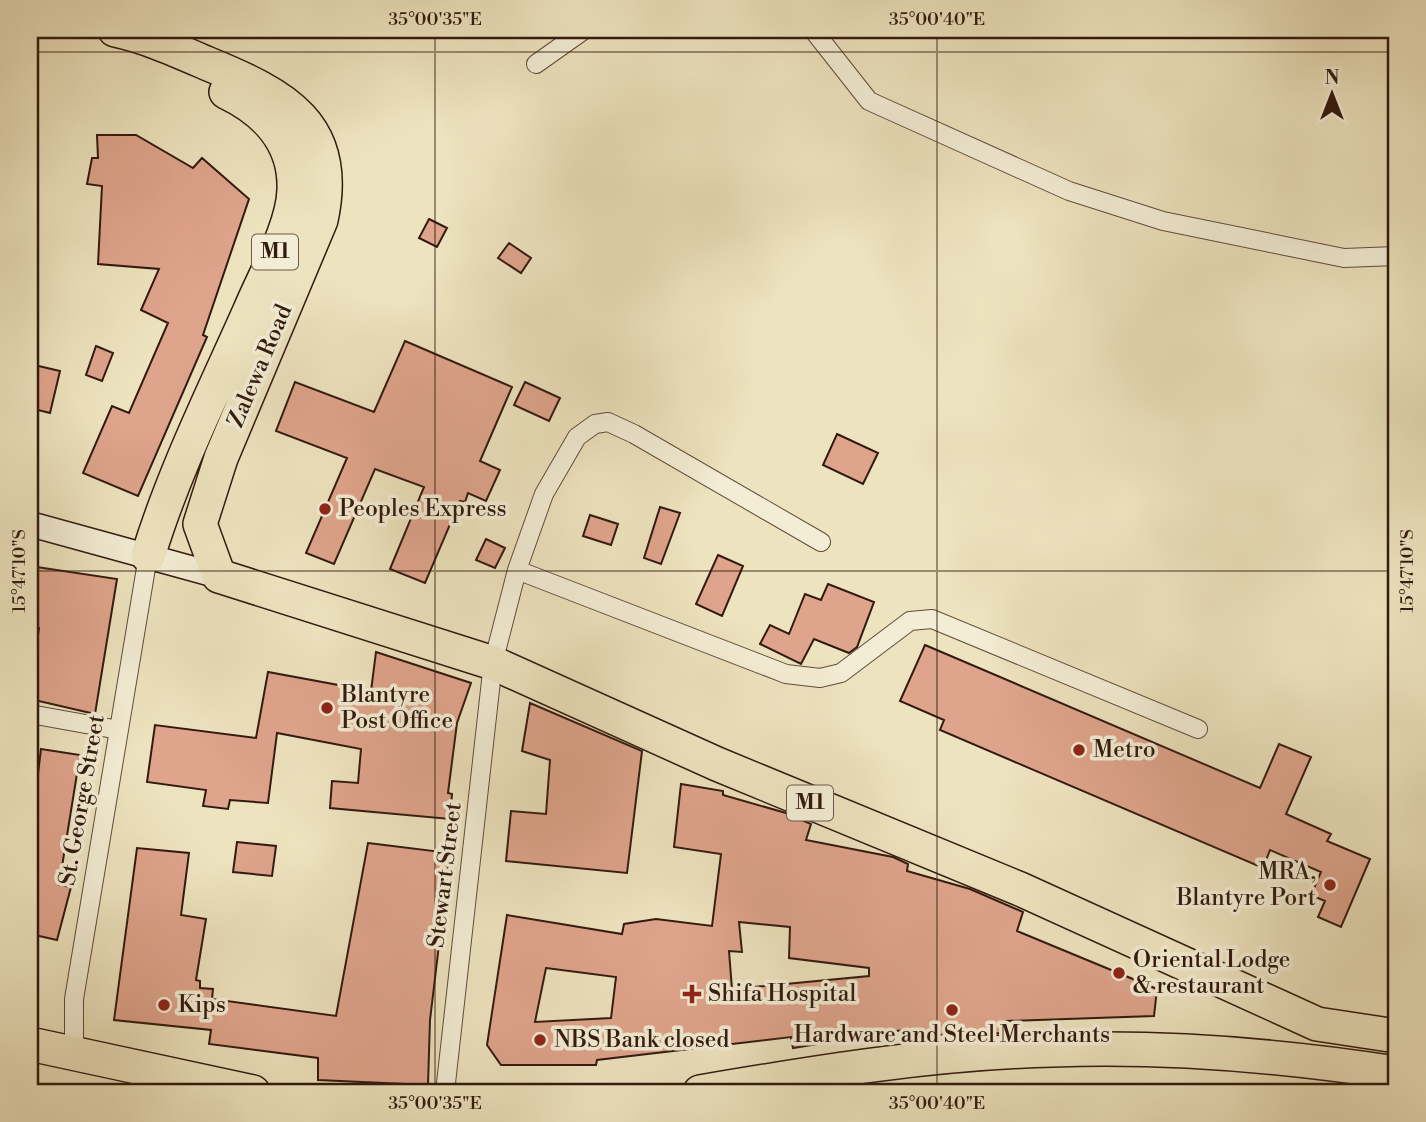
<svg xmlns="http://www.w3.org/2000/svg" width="1426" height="1122" viewBox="0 0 1426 1122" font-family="'Libre Bodoni',serif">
  <rect width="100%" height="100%" fill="#ede3be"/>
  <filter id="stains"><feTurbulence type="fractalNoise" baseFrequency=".00286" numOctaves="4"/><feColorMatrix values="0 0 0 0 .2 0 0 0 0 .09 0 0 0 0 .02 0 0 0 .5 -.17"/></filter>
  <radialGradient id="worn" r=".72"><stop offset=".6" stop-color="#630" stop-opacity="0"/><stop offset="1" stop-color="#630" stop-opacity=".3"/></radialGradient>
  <path fill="#dfa48c" stroke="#321a0f" stroke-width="2" fill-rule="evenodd" d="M97,135H136L193,168L202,158L249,199L203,335L207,337L138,496L83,473L112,406L129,413L168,323L141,310L159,269L98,264L102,186L87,184L92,158H98Z
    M429,219L447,228L437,247L419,238Z
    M509,243L531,258L521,273L498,258Z
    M405,341L512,387L480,461L500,470L486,501L468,493L465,502L460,501L425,583L390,569L424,487L375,469L334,564L306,553L347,458L276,431L295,382L374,412Z
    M96,346L113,353L102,381L86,375Z
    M30,364L60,371L50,413L30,408Z
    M525,382L560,398L549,421L514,405Z
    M837,434L878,453L863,484L823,465Z
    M660,507L680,513L661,564L644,558Z
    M590,515L618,524L611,545L583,536Z
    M486,539L505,548L495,568L476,560Z
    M718,555L743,566L722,616L696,604Z
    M30,566L117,579L95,714L30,699V661L34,662L39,628L30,626Z
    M828,584L874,602L857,647L849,653L814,639L801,664L760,644L770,625L789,634L805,594L821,600Z
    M925,645L1260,788L1279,744L1311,757L1286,814L1331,834L1327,841L1370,859L1341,927L1318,917L1325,901L1311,895L1321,872L1270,850L1263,868L940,730L944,720L900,701Z
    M376,652L471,683L457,723L448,793L452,794L450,819L330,808L332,781L358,783L361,749L277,733L268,803L230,800L228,809L203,806L206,790L147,782L155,725L256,738L268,672L371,691Z
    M530,703L642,751L627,873L506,861L511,811L546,814L550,760L522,751Z
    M41,749L80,755L59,885L71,887L57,940L30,934V840Z
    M681,784L723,791V795L786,813L811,824L806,840L893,857L908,864L907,871L970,889L1023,912L1017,931L1157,989L1154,1016L1006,1021V1033L903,1036V1030L793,1048L791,1037L597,1060L596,1065H501L487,1045L507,915L622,934L624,924L656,919L712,926L721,854L674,847ZM739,922L790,927L789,958L869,968V976L732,989L729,951L742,952ZM546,968L616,977L611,1018L535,1022Z
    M237,842L276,846L272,876L233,872Z
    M368,843L450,853L430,1020L428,1085L318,1080V1058L209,1044L211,1030L114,1020L137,848L189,853L181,915L206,919L196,980L200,981V988L213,989L212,999L336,1016Z"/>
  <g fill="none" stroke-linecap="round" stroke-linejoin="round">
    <g stroke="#614c3b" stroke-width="20">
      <path id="street" d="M813,30L869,101L1069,191L1163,221L1344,258L1396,256
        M536,64L584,30
        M517,570L786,674L820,678L841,673L910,621L932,619L1198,729
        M30,714L119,730
        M74,1054V999L148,556
        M445,1092L493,663L517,570L544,494L577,437L595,424L608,422L634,434L821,542"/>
    </g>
    <g stroke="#321a0f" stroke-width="27">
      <path id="secondary" d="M30,524L219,576"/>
    </g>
    <g stroke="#321a0f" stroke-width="36">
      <path id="highway" d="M115,30C147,37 176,50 206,63C284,95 342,124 321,220L221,458L200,524L219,576L493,663L717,764L1020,889L1317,1024L1396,1036
        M148,556C174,471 214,391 250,310C264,276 293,227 294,190C296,143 266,111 226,92
        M30,1044L253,1092
        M700,1092C817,1072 934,1053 1053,1050C1165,1046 1285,1056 1396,1073"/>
    </g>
    <use href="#street" stroke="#f3edd5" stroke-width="18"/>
    <use href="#secondary" stroke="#f3edd5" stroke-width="24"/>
    <use href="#highway" stroke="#ede3be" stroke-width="33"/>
  </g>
  <path fill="none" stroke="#321a0f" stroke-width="2" stroke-opacity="0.45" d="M435,30V1092M937,30V1092M30,52H1396M30,571H1396M30,1090H1396"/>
  <g fill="#8f2418" stroke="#f3edd5" stroke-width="2.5">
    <circle cx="325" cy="509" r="7"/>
    <circle cx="327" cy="708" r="7"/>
    <circle cx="1079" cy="750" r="7"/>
    <circle cx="1330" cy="885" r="7"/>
    <circle cx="1119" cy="973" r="7"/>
    <path d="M688.5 983.5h7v7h7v7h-7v7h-7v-7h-7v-7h7z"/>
    <circle cx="164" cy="1005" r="7"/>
    <circle cx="952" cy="1010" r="7"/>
    <circle cx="540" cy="1040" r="7"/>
  </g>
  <g text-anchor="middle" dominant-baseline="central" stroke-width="7" stroke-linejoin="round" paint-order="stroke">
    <g fill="#f3edd5" stroke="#6c594a" stroke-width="2">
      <rect x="252" y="234.5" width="46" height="35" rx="5"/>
      <rect x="787" y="785.5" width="46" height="35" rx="5"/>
    </g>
    <g font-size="21" font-weight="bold" fill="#321a0f">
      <text x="275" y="252">M1</text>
      <text x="810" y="803">M1</text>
    </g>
    <g font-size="23" fill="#321a0f" stroke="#f3edd5">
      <text transform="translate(260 366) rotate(-67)">Zalewa Road</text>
      <text transform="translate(82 800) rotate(-80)">St. George Street</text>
      <text transform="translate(445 875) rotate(-83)">Stewart Street</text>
    </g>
    <g font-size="23" fill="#321a0f" stroke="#f3edd5" text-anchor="start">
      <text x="339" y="509">Peoples Express</text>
      <text x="341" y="695">Blantyre<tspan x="341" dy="26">Post Office</tspan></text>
      <text x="1093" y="750">Metro</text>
      <text x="1316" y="872" text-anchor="end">MRA,<tspan x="1316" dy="26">Blantyre Port</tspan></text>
      <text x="1133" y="960">Oriental Lodge<tspan x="1133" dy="26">&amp; restaurant</tspan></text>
      <text x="708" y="994">Shifa Hospital</text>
      <text x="178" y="1005">Kips</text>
      <text x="952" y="1035" text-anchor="middle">Hardware and Steel Merchants</text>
      <text x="554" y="1040">NBS Bank closed</text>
    </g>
  </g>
  <rect width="1426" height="1122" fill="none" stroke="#ede3be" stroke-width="77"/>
  <g transform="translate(1332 94)" stroke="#f3edd5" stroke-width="5" paint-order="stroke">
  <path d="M0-5L12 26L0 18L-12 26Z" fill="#321a0f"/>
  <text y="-10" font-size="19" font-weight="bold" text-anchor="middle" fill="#321a0f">N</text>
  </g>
  <rect x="38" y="38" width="1350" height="1046" fill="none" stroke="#321a0f" stroke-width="2.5"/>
  <g font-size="18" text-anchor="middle" fill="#321a0f">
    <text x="435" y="25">35°00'35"E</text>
    <text x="937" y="25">35°00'40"E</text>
    <text transform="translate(19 571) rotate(-90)" y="6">15°47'10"S</text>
    <text transform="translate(1407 571) rotate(-90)" y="6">15°47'10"S</text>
    <text x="435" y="1109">35°00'35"E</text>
    <text x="937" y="1109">35°00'40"E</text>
  </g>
  <rect width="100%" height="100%" filter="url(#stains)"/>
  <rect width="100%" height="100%" fill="url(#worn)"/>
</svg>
